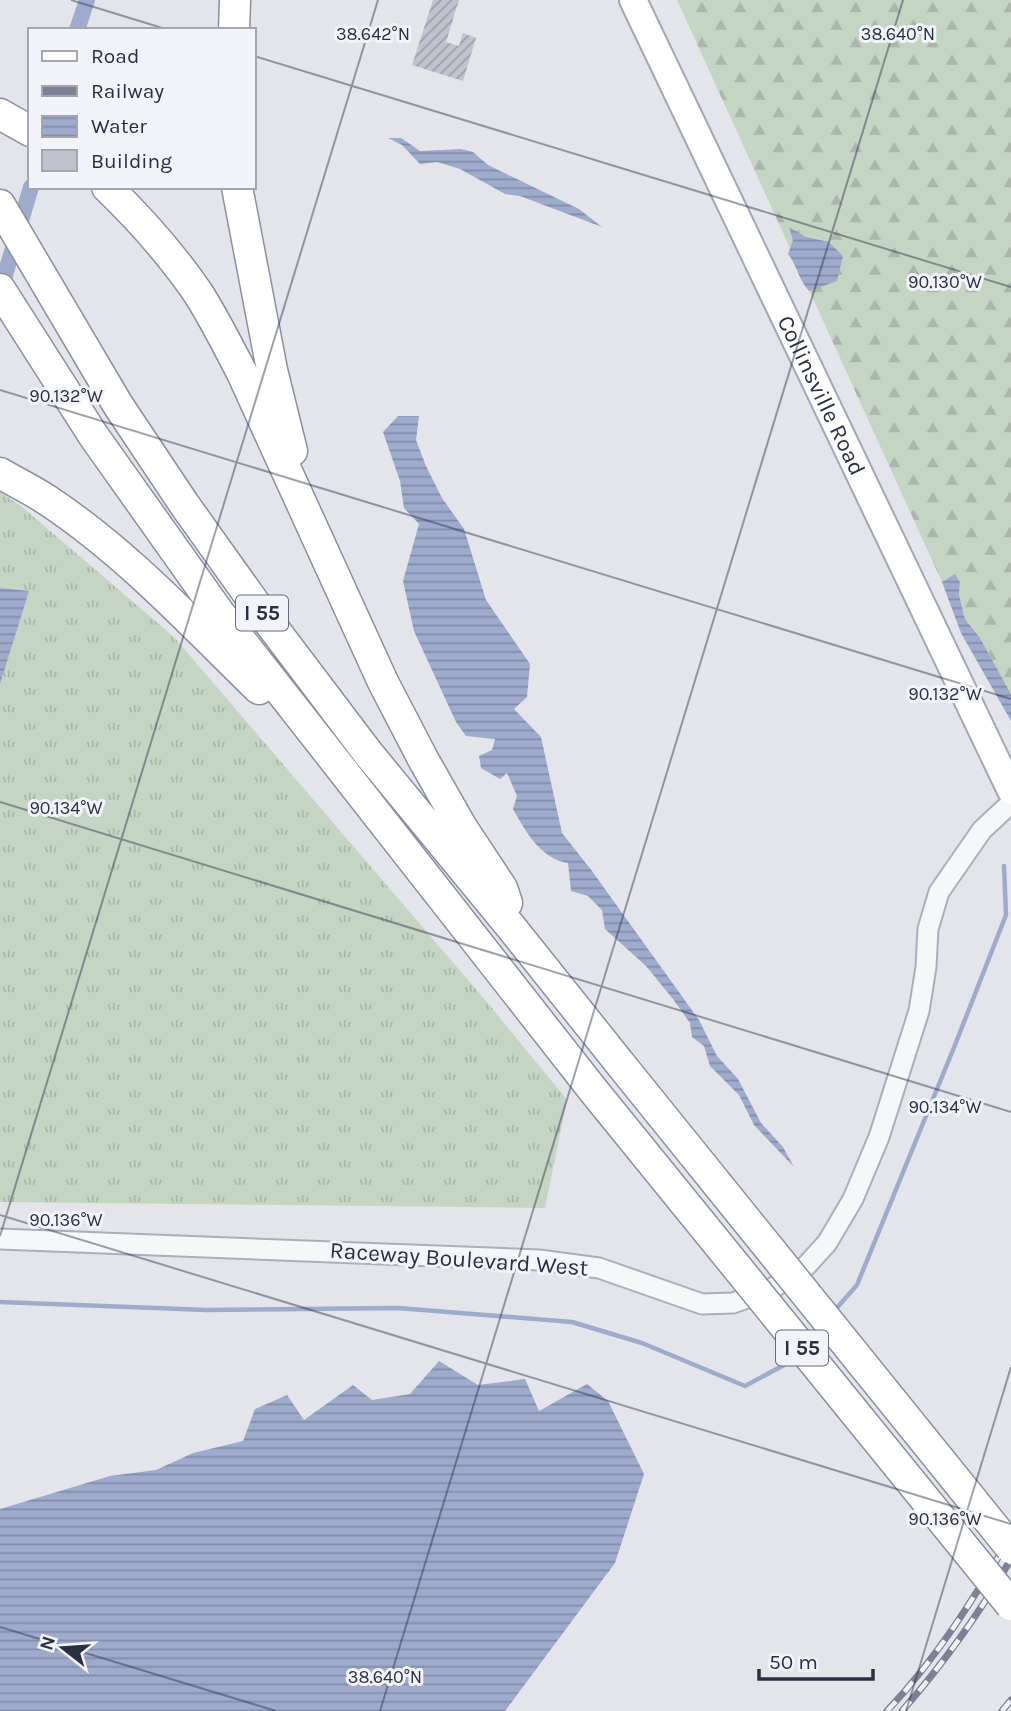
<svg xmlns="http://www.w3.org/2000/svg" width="1011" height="1711" viewBox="0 0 1011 1711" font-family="Karla,sans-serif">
  <defs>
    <pattern id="grass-tufts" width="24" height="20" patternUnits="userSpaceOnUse" patternTransform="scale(1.75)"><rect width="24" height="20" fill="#c5d5c4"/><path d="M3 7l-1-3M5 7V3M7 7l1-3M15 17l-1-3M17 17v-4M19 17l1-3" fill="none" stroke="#a9b7aa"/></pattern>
    <pattern id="forest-firs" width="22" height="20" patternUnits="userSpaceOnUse" patternTransform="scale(1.75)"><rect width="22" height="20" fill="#c5d5c4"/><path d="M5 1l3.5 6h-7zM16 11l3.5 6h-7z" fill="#a9b7aa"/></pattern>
    <pattern id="water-rules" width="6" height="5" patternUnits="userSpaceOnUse" patternTransform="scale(1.75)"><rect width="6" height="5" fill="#9eabcc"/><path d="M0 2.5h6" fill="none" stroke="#818ca7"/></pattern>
    <pattern id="building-hatch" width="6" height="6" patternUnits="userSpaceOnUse" patternTransform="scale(1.75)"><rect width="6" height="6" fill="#c0c3ce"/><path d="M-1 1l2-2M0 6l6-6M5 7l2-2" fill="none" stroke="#9c9fa9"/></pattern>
  </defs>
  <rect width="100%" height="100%" fill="#e3e5eb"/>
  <path fill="url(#grass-tufts)" d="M0,492L21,506L174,637L492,1008L567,1100L545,1208L0,1202Z"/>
  <path fill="url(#forest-firs)" d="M677,0H1011V694L980,638L965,619L959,595L960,582L955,575L942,582Z"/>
  <path fill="url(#water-rules)" d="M388,138H401L420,151L461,149L473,152L488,165L579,209L602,227L520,196L505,194L460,169L437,162L420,164L402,145Z
    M789,227L806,237L829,242L843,256L837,281L809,291C798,279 798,267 788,254L793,240Z
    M398,416H419L416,440L426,466L442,498L464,529L486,600L530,664L527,697L514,709L541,737L562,833L592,871L699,1020L717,1056L738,1079L761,1123L783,1147L794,1167L754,1125L739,1095L710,1066L704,1046L692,1037L690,1023L673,999L646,966L605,929L602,910L588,896L571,891L568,863C541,859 526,832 513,809L517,796L507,773L500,779L481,768L479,756L492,750L495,739L466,736L456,722L414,631L403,581L419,524L404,508L400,481L383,432Z
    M955,574L960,582L959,595L965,619L980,638L1011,694V721L961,633L942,582Z
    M0,588L29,591L0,684Z
    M439,1361L478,1385L525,1379L539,1411L587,1384L608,1401L644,1474L615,1563L505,1711H0V1509L110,1476L156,1470L193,1453L243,1441L255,1409L287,1395L304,1420L353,1385L372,1400L410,1394Z"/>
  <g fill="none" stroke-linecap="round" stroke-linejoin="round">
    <path stroke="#9eabcc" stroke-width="4.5" d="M0,1302L207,1310L398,1308L572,1322L642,1343L745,1386L784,1365L795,1353
      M834,1311L857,1285L955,1045L1006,915L1004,866"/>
    <path stroke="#9eabcc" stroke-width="16" d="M77,30L87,0
      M0,292L31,187"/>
  </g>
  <path fill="url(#building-hatch)" d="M433,0H459L446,42L459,46L463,33L476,38L463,81L412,65Z"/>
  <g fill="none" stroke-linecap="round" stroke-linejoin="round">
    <g stroke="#acaeb9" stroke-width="23">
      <path id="minor" d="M0,1239L539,1260L599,1268L702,1304L733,1303L770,1290L806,1266L827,1243L853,1199L879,1137L919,1011L926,967L928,929L939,892L982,830L1011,803"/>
    </g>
    <g stroke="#a2a7b7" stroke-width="30">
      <g id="major">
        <path id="s1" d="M633,0L1011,791"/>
      </g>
    </g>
    <g stroke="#8a8fa2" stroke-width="33">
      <path id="highway" d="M234,30L235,0
        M0,114L30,131
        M107,187C140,219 172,255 198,293C214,318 228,346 242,373L383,682L423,759L461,826L502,888L507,903
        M237,187L272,370L292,451
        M0,205L118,405L184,504L256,605L368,753L511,927L622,1066
        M0,289L93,435L220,614L593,1090
        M0,473C15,482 32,490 47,500C126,552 191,623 259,689"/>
    </g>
    <use href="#minor" stroke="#f6f7f9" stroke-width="19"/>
    <use href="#major" stroke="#fff" stroke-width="26"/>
    <use href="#highway" stroke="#fff" stroke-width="30"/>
    <g stroke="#7c8195" stroke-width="7">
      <path id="rail" d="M887,1711C937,1658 974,1598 1011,1536
        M902,1711C944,1663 979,1614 1011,1559
        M1002,1711L1011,1700"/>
    </g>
    <use href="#rail" stroke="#f3f4f9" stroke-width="4.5" stroke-dasharray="13" stroke-linecap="butt"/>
    <g stroke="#8a8fa2" stroke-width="33" stroke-linecap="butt">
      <path id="highway-bridge" d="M622,1066L1011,1548
        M593,1090L1011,1605"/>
    </g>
    <use href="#highway-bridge" stroke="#fff" stroke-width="30"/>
  </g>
  <path fill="none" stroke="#2a2f44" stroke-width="2" stroke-opacity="0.45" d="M71,0L169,30M254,56L1011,287M0,390L1011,699M0,802L1011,1112M0,1215L1011,1524M0,1236L378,0M0,1627L276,1711M380,1711L903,0M906,1711L1011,1367"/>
  <g text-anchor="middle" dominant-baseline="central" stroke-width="6" stroke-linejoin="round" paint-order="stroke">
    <g fill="#f3f4f9" stroke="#666a7a" stroke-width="2">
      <rect x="236" y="595.5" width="52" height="35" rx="5"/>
      <rect x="776" y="1330.5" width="52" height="35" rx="5"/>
    </g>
    <g font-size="21" font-weight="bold" fill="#2a2f44">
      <text x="262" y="613">I 55</text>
      <text x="802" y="1348">I 55</text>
    </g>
    <g font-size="23" fill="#2a2f44" stroke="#f3f4f9">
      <text stroke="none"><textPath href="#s1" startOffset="438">Collinsville Road</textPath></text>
      <text transform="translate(459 1259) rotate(4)">Raceway Boulevard West</text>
    </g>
  </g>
  <g font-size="18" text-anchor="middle" fill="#2a2f44" stroke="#f3f4f9" stroke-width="6" stroke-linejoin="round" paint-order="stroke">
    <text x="373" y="40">38.642°N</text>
    <text x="898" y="40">38.640°N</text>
    <text x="945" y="288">90.130°W</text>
    <text x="66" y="402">90.132°W</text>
    <text x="945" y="700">90.132°W</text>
    <text x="66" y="814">90.134°W</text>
    <text x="945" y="1113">90.134°W</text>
    <text x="66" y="1226">90.136°W</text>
    <text x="945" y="1525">90.136°W</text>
    <text x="385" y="1683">38.640°N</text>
  </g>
  <rect x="28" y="28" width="228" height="161" fill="#f3f4f9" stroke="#a3a5b1" stroke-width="2"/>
  <rect x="42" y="51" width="35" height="10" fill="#ffffff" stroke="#a3a5b1" stroke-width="2"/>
  <text x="91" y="63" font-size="21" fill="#2a2f44">Road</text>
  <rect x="42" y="86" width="35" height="10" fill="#7c8195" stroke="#a3a5b1" stroke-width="2"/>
  <text x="91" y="98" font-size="21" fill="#2a2f44">Railway</text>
  <rect x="42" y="116" width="35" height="21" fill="url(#water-rules)" stroke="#a3a5b1" stroke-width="2"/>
  <text x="91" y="133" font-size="21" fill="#2a2f44">Water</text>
  <rect x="42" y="150" width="35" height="21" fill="#c0c3ce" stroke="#a3a5b1" stroke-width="2"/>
  <text x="91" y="168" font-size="21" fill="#2a2f44">Building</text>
  <g transform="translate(63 1648) rotate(287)" stroke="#f3f4f9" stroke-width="5" paint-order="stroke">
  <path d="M0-5L12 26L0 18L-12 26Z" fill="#2a2f44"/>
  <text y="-10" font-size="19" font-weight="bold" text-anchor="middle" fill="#2a2f44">N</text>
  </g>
  <path d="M759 1669v10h114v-10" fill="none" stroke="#2a2f44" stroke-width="3.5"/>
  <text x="769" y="1669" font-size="21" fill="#2a2f44" stroke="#f3f4f9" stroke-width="5" paint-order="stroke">50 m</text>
</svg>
